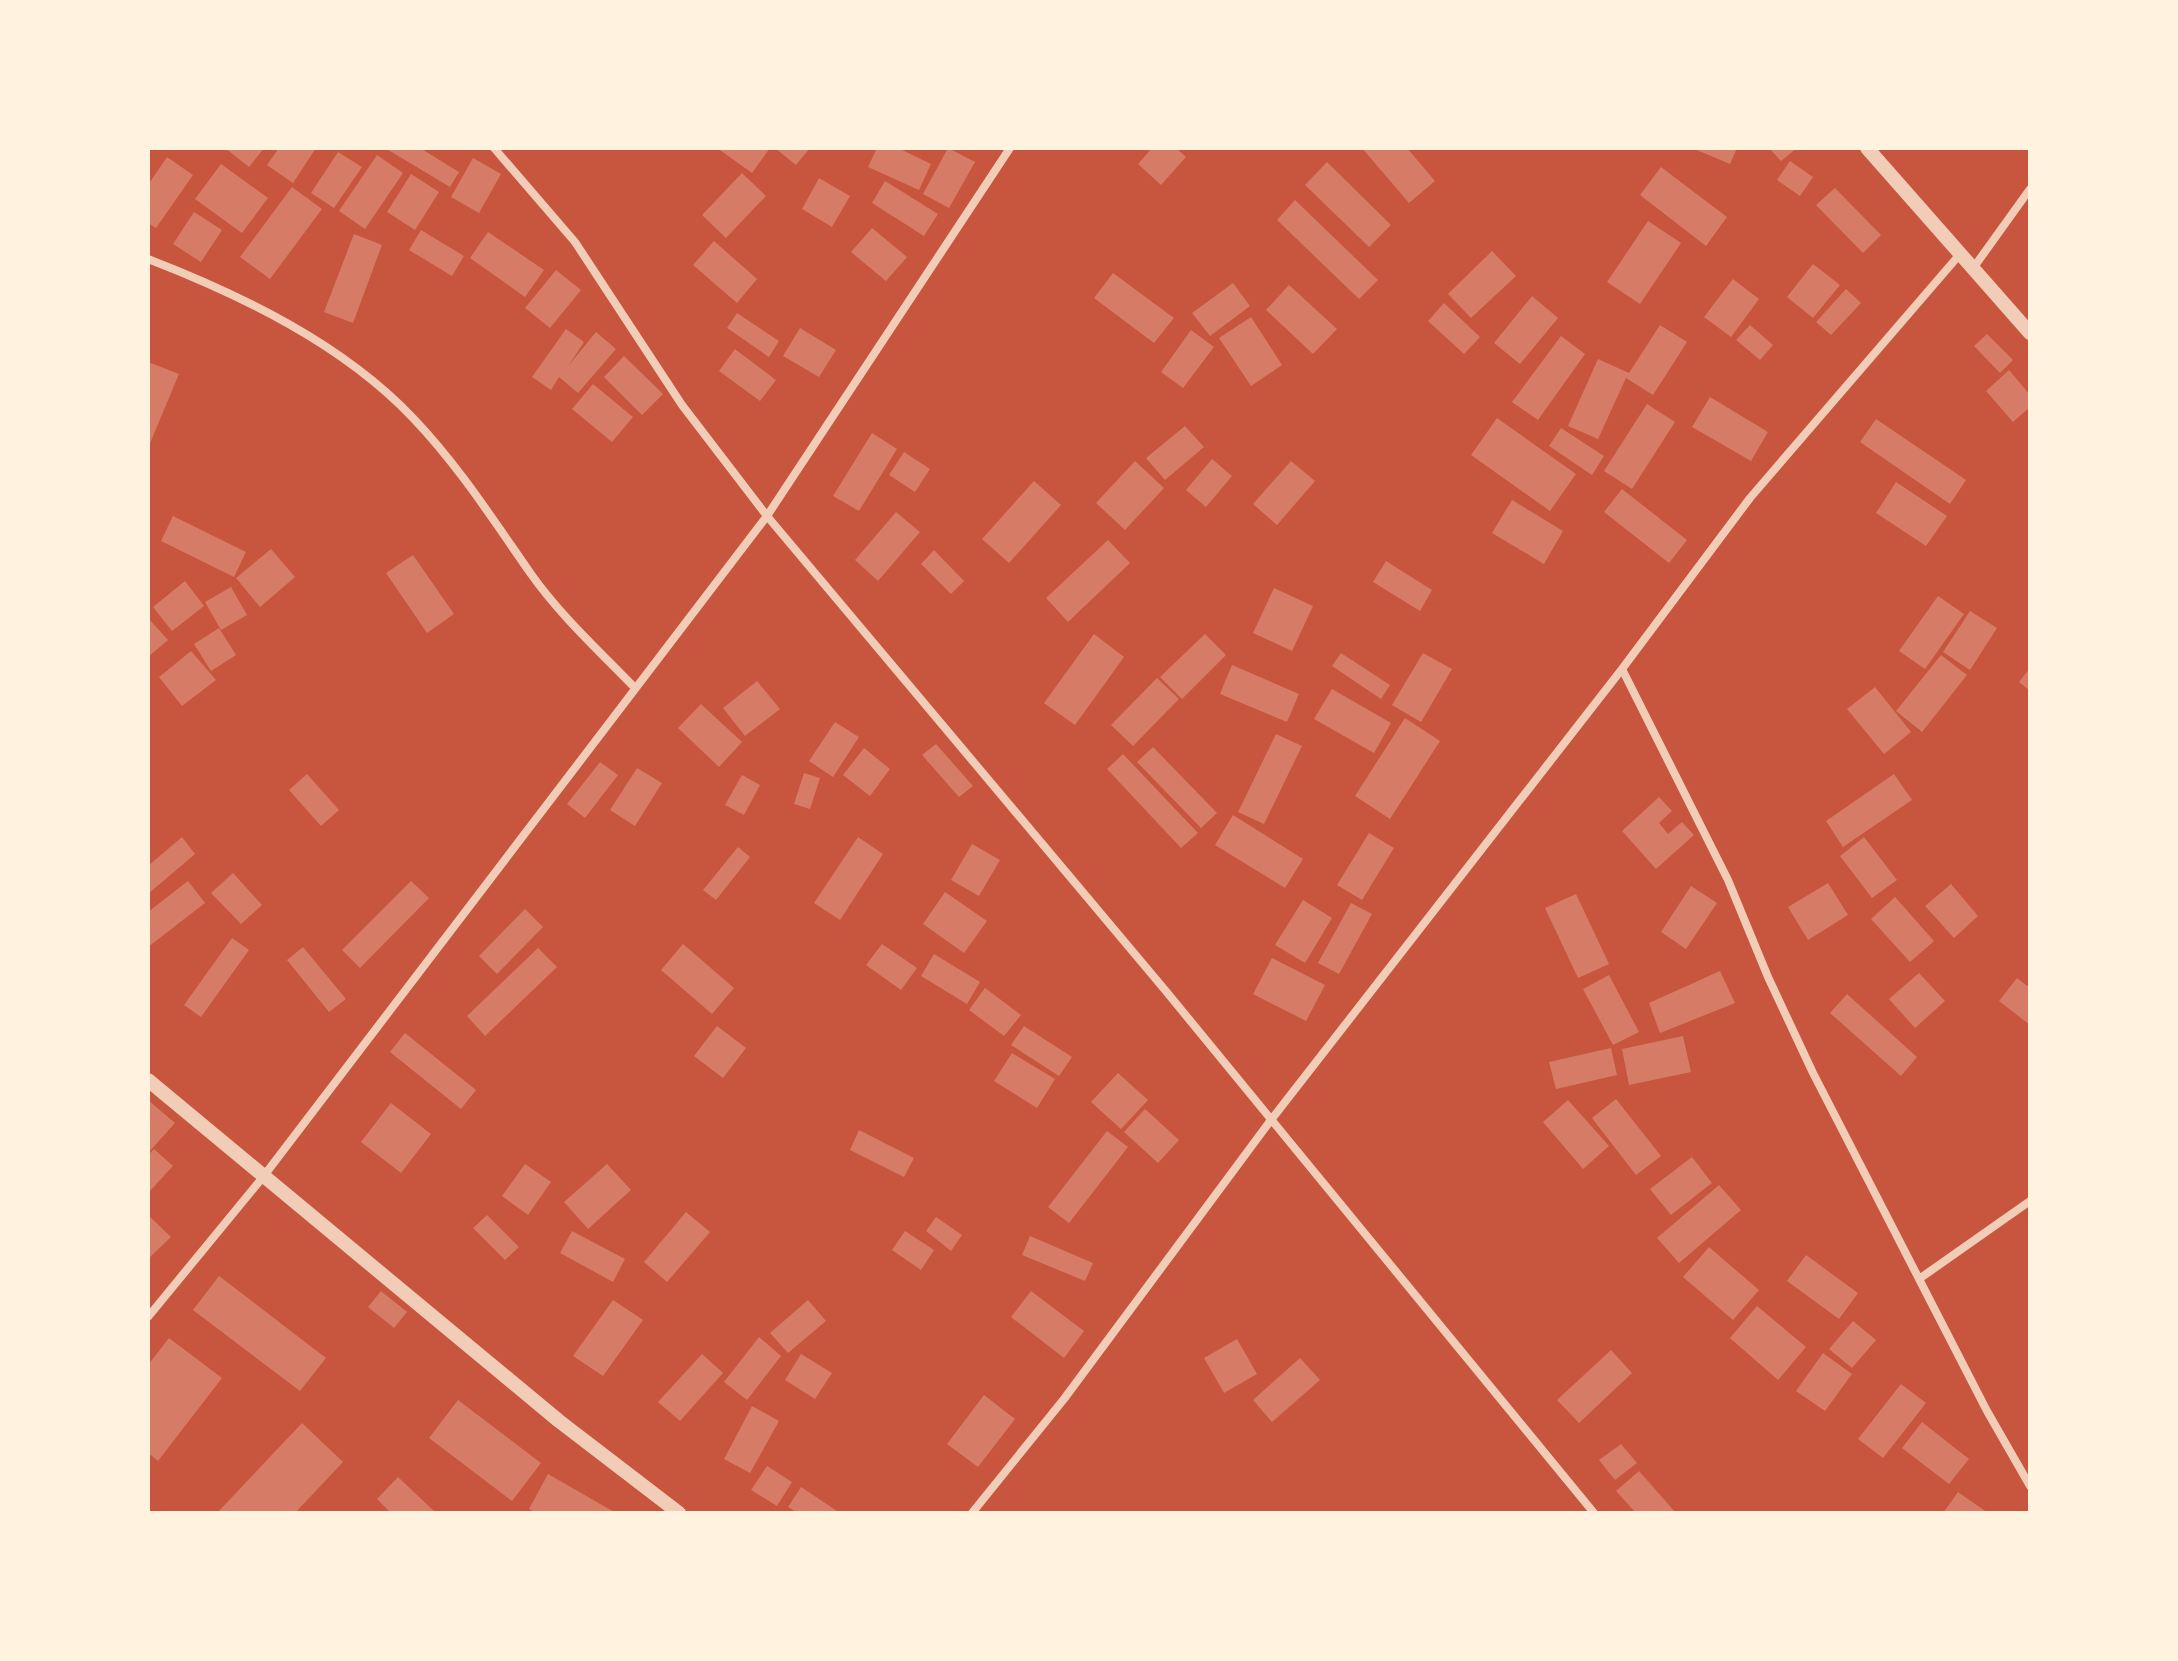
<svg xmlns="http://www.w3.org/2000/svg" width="2178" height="1661" viewBox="0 0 2178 1661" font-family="Quicksand,sans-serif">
  <rect width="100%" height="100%" fill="#c8553d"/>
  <path fill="#d67c66" d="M225,148H264L249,167Z
    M279,148H316L293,183L267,165Z
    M385,148H420L459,172L450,187Z
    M717,148H770L752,173Z
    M775,148H810L796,165Z
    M877,148H898L931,164L919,190L868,167Z
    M948,148L975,162L949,208L923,194Z
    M1152,148H1176L1186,157L1161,185L1138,164Z
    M1362,148H1407L1435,181L1409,203Z
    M1692,148H1737L1730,164Z
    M1769,148H1797L1781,161Z
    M338,152L362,167L334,208L311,193Z
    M377,155L403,173L365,229L339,211Z
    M167,157L193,175L156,228L148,223V185Z
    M473,158L501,174L479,213L451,197Z
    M1790,161L1813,177L1800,196L1777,180Z
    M1327,162L1391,225L1369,247L1305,185Z
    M221,164L268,198L242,233L195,199Z
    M1661,167L1727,217L1706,246L1640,195Z
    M742,173L766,196L726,238L702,215Z
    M411,174L439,192L415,230L387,212Z
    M819,178L850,196L832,227L802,209Z
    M885,181L938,214L924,236L872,203Z
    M292,187L322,209L270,279L240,257Z
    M1835,188L1881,235L1863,253L1816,205Z
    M1295,200L1378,280L1359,299L1277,220Z
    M194,212L222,230L201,262L173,244Z
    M1648,221L1681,243L1640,304L1607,282Z
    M872,228L907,257L886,281L851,252Z
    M421,230L464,256L452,276L409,250Z
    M488,232L544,270L525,297L470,258Z
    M354,234L382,245L353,323L324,312Z
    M714,241L757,279L737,303L693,265Z
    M1492,251L1516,276L1471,318L1448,294Z
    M1813,264L1840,285L1813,318L1787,297Z
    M556,270L581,290L550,328L525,308Z
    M1113,273L1174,318L1154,343L1094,298Z
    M1733,279L1759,299L1731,337L1704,317Z
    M1233,283L1250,306L1210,336L1192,313Z
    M1289,285L1337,329L1313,354L1266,310Z
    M1846,289L1861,303L1831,335L1816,322Z
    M1532,296L1558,318L1520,364L1494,343Z
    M1444,303L1480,337L1464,354L1428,321Z
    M737,313L779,341L769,357L727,328Z
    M1251,317L1282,365L1251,386L1219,338Z
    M1660,325L1687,342L1653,395L1626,378L1598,439L1568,426L1598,359L1629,373Z
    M1750,325L1773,345L1760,360L1736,340Z
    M800,328L836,350L819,377L783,356Z
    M566,329L584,342L569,365L596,332L616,349L578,393L559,377L551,390L532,377Z
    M1191,330L1214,347L1183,388L1161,372Z
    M1987,334L2013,360L2000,373L1974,346Z
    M1561,336L1585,354L1538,420L1512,402Z
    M735,349L776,380L760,401L719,371Z
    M624,356L663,394L642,415L604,377Z
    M148,362L179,374L148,448Z
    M2009,370L2030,395V407L2013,422L1986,391Z
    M593,384L633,417L612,442L572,409Z
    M1710,397L1768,432L1751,461L1692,427Z
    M1647,404L1675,422L1632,489L1604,471Z
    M1497,418L1576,474L1550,511L1471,455Z
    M1876,419L1966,480L1950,504L1860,442Z
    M1185,426L1204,447L1165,480L1146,458Z
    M1561,428L1604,456L1592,475L1549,446Z
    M872,433L897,449L859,511L833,496Z
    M904,452L930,469L915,492L889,475Z
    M1212,459L1232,476L1206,507L1186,490Z
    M1135,461L1164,488L1125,530L1096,503Z
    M1291,461L1315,481L1277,525L1253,504Z
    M1034,481L1061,505L1009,563L982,539Z
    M1896,482L1947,516L1926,546L1876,513Z
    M1622,489L1687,540L1669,563L1604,512Z
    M1512,500L1563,531L1544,564L1492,533Z
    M896,512L920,532L878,581L855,560Z
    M173,516L246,552L234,577L161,541Z
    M1108,540L1130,563L1068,622L1046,598Z
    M271,549L295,577L260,607L236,578Z
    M934,550L964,581L951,594L921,564Z
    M413,555L454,614L427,633L386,573Z
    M1386,561L1432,590L1420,611L1373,582Z
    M185,581L204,606L172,631L153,607Z
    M231,587L247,615L221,630L205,602Z
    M1274,588L1313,606L1292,651L1253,633Z
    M1938,596L1964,614L1925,669L1899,651Z
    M1970,611L1997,628L1970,670L1943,652Z
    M148,618L168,640L148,657Z
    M219,628L236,655L211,671L194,644Z
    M1094,634L1124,657L1075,725L1044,703Z
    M1205,634L1226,655L1182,699L1160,677Z
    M191,651L216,680L182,706L159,677Z
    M1341,653L1390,685L1381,699L1332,666Z
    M1423,653L1452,669L1421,722L1392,705Z
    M1941,655L1967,675L1922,732L1896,711Z
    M1232,665L1299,694L1287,722L1220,694Z
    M2030,668V691L2019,682Z
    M1157,678L1179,699L1133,746L1111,725Z
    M757,681L780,709L745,736L723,708Z
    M1875,687L1911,732L1884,754L1847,709Z
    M1332,689L1391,723L1374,753L1314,719Z
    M701,704L742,742L719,767L678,728Z
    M1405,718L1440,741L1390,819L1355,796Z
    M835,722L859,737L833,777L809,761Z
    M1276,734L1302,746L1264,824L1238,812Z
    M936,744L973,786L959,797L922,755Z
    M1153,747L1217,813L1201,828L1137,762Z
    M864,748L890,769L870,796L843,775Z
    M1123,754L1198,833L1181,848L1107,769Z
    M600,762L618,775L585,818L567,804Z
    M637,768L662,783L635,826L610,810Z
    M804,773L820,778L810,809L794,804Z
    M307,774L339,810L321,826L289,790Z
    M1894,774L1912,800L1843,847L1826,821Z
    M742,775L760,785L744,815L725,805Z
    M1659,797L1672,811L1659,823L1668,834L1682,822L1694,835L1656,869L1622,831Z
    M1233,815L1303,859L1285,888L1215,845Z
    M1369,833L1394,848L1362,900L1337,885Z
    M182,837L195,854L148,894V866Z
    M858,837L883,854L840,920L814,903Z
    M1864,837L1897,880L1872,898L1840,856Z
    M972,844L1000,860L979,896L951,880Z
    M738,847L750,857L716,900L703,890Z
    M233,873L262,905L241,924L211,893Z
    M188,881L205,903L148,947V912Z
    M411,881L429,898L360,968L342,950Z
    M1828,883L1848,915L1808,940L1788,907Z
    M1951,884L1978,916L1954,938L1925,906Z
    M1691,886L1717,903L1686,949L1661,932Z
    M945,892L987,921L964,953L923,924Z
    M1576,894L1609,964L1578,978L1545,908Z
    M1895,897L1934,941L1910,962L1871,919Z
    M1303,900L1332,918L1305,963L1275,945Z
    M1351,903L1372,914L1339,974L1318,963Z
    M525,909L543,927L497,974L479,956Z
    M232,938L249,950L201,1017L184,1005Z
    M683,944L734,988L712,1014L661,970Z
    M882,944L917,968L901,990L866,965Z
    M303,947L346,999L329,1012L287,960Z
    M538,948L557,967L485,1036L467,1016Z
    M934,954L980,982L967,1004L921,976Z
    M1272,958L1325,985L1306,1021L1253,994Z
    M1720,971L1735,1003L1660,1033L1649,1003Z
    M1919,973L1945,1001L1915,1028L1889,999Z
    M1609,975L1639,1032L1613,1045L1583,989Z
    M2017,978L2030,988V1025L1999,1001Z
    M985,988L1021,1015L1004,1036L969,1010Z
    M1847,994L1917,1057L1901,1076L1830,1013Z
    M717,1026L746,1048L723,1078L694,1056Z
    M1024,1026L1072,1057L1059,1076L1011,1045Z
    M405,1033L476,1090L461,1109L390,1052Z
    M1683,1036L1691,1072L1629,1085L1622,1049Z
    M1611,1048L1617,1075L1556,1089L1549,1062Z
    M1012,1053L1055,1079L1037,1108L994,1081Z
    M1118,1073L1148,1100L1121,1129L1091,1102Z
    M1616,1099L1661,1156L1636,1175L1592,1118Z
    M148,1100L175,1123L148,1153Z
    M1568,1100L1609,1146L1583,1169L1543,1122Z
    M391,1103L431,1134L401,1173L361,1142Z
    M1145,1109L1179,1140L1158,1163L1124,1132Z
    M859,1130L914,1158L904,1177L850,1150Z
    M1107,1131L1128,1147L1069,1223L1048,1207Z
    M154,1149L173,1166L148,1193V1155Z
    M1692,1157L1712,1183L1671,1215L1650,1189Z
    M525,1164L551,1182L528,1215L502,1196Z
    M607,1164L631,1190L588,1229L564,1202Z
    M1719,1185L1741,1210L1679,1263L1657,1238Z
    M686,1212L710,1232L667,1282L644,1262Z
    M148,1215L171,1237L148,1259Z
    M487,1215L519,1247L505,1260L473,1228Z
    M936,1217L962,1235L951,1251L926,1231Z
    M572,1231L625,1259L613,1282L560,1253Z
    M905,1231L934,1250L921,1270L892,1250Z
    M1030,1236L1093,1263L1085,1281L1022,1255Z
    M1709,1247L1759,1290L1733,1320L1683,1277Z
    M1806,1255L1858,1293L1839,1319L1787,1281Z
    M219,1276L326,1358L300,1391L193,1310Z
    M381,1291L407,1312L394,1328L368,1307Z
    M1031,1291L1084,1331L1064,1358L1011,1317Z
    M613,1300L643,1320L603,1376L573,1356Z
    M808,1300L826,1321L788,1353L770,1333Z
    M1757,1306L1806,1347L1778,1380L1730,1338Z
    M1853,1321L1876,1340L1852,1368L1829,1349Z
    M759,1337L781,1356L747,1400L724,1382Z
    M169,1338L222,1378L158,1461L148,1453V1365Z
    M1237,1339L1257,1374L1224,1393L1204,1358Z
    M1611,1350L1632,1373L1579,1423L1557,1400Z
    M1823,1353L1852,1374L1825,1411L1796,1391Z
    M702,1354L723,1373L680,1421L658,1402Z
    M801,1354L832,1373L815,1399L785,1380Z
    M1300,1358L1320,1380L1272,1422L1253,1400Z
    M1901,1384L1926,1403L1883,1458L1858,1439Z
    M984,1395L1015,1419L978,1467L947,1444Z
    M458,1400L541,1463L512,1501L429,1438Z
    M752,1406L779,1421L750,1473L724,1459Z
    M1922,1422L1969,1459L1949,1484L1902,1448Z
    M302,1423L343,1462L295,1513H217Z
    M1621,1444L1637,1463L1615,1480L1599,1460Z
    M767,1466L792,1482L777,1506L751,1490Z
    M1639,1471L1676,1513H1636L1616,1491Z
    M548,1474L616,1513H536L529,1509Z
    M398,1477L436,1513H391L377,1499Z
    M801,1487L840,1513H798L788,1507Z
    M1958,1492L1988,1513H1943Z"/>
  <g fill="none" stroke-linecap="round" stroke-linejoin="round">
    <path stroke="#f1ccb7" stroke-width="8" d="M494,148L575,242L682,405L767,516L1165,990L1594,1513
      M148,259C241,295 343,344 413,418C458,465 494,521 531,574C560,615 599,651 634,687
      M1974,267L2030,189
      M1622,669L1728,880L1768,977L1813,1073L1987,1411L2030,1486
      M1919,1279L2030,1201
      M148,1317L263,1177L767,516L1010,148
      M972,1513L1064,1399L1271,1120L1622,669L1750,498L1961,253"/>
    <path stroke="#f1ccb7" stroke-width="14" d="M1867,148L2030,333
      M148,1080L559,1421L679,1513"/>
  </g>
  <rect width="2178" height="1661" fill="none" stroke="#fff3e0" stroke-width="300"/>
</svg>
